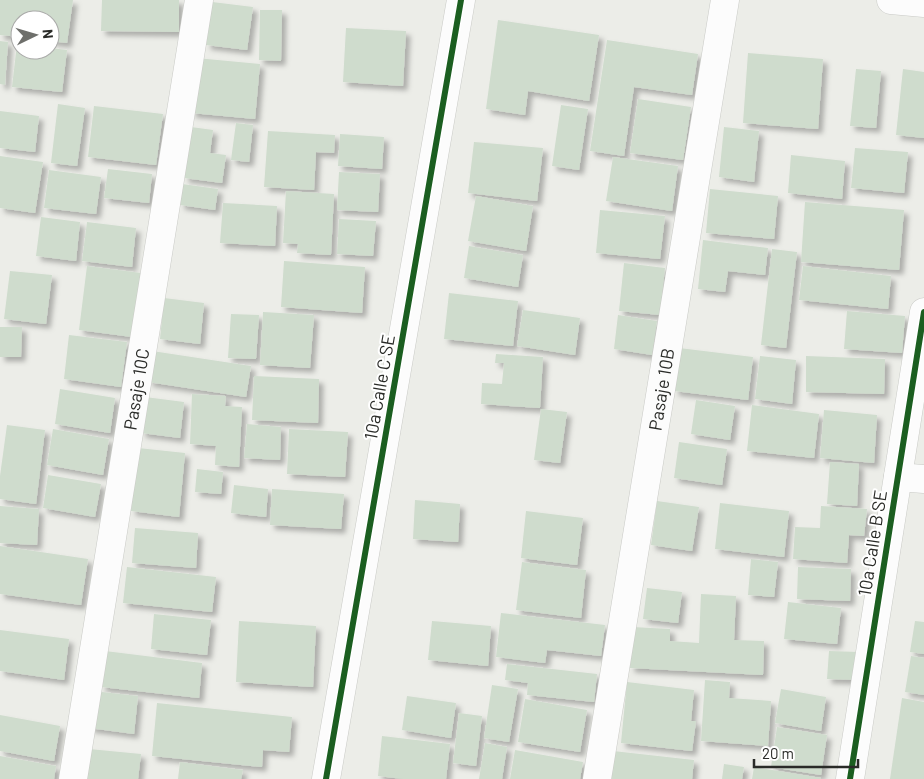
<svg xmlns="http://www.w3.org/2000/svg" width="924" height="779" viewBox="0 0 924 779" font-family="Barlow,sans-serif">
  <defs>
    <filter id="shadow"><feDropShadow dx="4.5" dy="4.5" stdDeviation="2.5" flood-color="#0004"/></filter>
  </defs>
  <rect width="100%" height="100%" fill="#ecede8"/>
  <path fill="#cfdccd" filter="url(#shadow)" d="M0,0H73L67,43L50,41V20H20V37L0,35Z
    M102,0H179V32L101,31Z
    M212,2L253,7L247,50L206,45Z
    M260,10H282L281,61L259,60Z
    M498,20L599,35L589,101L528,91L525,115L486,109Z
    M346,28L406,31L403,86L343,82Z
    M607,40L698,54L692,95L634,87L624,156L590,151Z
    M0,41L8,42L5,85L0,84Z
    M17,44L20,45V50H50V48L67,50L62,92L12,87Z
    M748,53L823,59L818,129L743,123Z
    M196,58L260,64L255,119L191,113Z
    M856,69L881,71L876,128L850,126Z
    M903,69L924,72V138L896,135Z
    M638,99L691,107L683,160L630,153Z
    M58,104L85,108L77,166L51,163Z
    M561,105L588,109L579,170L552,166Z
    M94,106L163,114L156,165L88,157Z
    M0,111L39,116L35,152L0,148Z
    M236,123L253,125L249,162L231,160Z
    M191,127L213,130L210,153L226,155L222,183L184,178Z
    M724,127L759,131L754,182L719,177Z
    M268,131L335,135L334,153L316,152L314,190L264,187Z
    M340,134L384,137L382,169L338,166Z
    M474,142L543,148L537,201L468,193Z
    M855,148L908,152L904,193L851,188Z
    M791,155L845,161L842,199L788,193Z
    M0,156L43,162L35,213L0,208Z
    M613,157L678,166L672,211L606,201Z
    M108,169L152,174L149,203L104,198Z
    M49,170L101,177L96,214L44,208Z
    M339,172L380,174L378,212L337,210Z
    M182,184L218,189L215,210L180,205Z
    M710,189L778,196L774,239L706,233Z
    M286,191L334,194L331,255L297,253L298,244L283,243Z
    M476,196L533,206L526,251L468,241Z
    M805,202L904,210L899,270L801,262Z
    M223,203L277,206L275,246L220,243Z
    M600,210L665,216L660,259L596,253Z
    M41,217L80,222L76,261L36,256Z
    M339,219L376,221L373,256L337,254Z
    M87,222L136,228L132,267L82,261Z
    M703,240L768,248L765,275L728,271L725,292L698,289Z
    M469,246L523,255L518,287L464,278Z
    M772,249L797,252L786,348L761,345Z
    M284,261L365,267L362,313L281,307Z
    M624,263L665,268L660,315L619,311Z
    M87,266L141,273L132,337L79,330Z
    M803,266L891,276L888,309L799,300Z
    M10,271L52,275L46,324L4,319Z
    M449,293L518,301L513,346L444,339Z
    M164,298L204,303L200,344L160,339Z
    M523,310L580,318L575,355L517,346Z
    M847,311L905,316L902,353L844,349Z
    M263,312L314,315L310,368L260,365Z
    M231,314L259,315L256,359L228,358Z
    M618,315L657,321L652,355L614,349Z
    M0,327H22L21,357H0Z
    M69,335L127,342L121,387L64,379Z
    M679,348L753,357L748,400L674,391Z
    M152,351L251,366L246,397L148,382Z
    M496,354L543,357L540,408L481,404L482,383L502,384L504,363H495Z
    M760,356L796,360L792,404L755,399Z
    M806,356L885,359L884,394L806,392Z
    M254,376L319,379L318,423L252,420Z
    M60,389L115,398L110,433L55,424Z
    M192,394L226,396L225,406L242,407L239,467L215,465L216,446L190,444Z
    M145,397L184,402L180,438L141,433Z
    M696,400L735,406L730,440L691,434Z
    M752,405L819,414L814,458L747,451Z
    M541,409L567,412L560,463L534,460Z
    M824,410L877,415L874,463L820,458Z
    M247,424L281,427L280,460L244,458Z
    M7,425L45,430L36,504L0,499V476Z
    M53,429L109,439L103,475L47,465Z
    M289,429L348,432L345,477L287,474Z
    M679,442L727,449L722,485L674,478Z
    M138,448L185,453L179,517L131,511Z
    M830,462L859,464L857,506L827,504Z
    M197,469L223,472L221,494L195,492Z
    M48,475L101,484L95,517L43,508Z
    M234,485L268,489L266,517L231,513Z
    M272,489L344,494L341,529L270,525Z
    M415,500L460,504L458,542L413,539Z
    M657,501L699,507L692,551L651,545Z
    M720,503L789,511L784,557L715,549Z
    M0,506L39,509L37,545L0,543Z
    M821,506L867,509L864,536L849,535L847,563L793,559L795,527L820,528Z
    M526,511L583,518L577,565L521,558Z
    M135,528L198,533L196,568L132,563Z
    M0,546L88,559L81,605L0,594Z
    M751,559L778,562L774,597L748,595Z
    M522,562L586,570L581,618L516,610Z
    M127,567L216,577L212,612L123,603Z
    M798,567L851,569L850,601L797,599Z
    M647,588L682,592L678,623L643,619Z
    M701,594L736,596L734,640L764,641L763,675L630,668L632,627L670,629V641L699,643Z
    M788,602L841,608L837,644L784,639Z
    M501,613L605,625L601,656L547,650L545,663L496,657Z
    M154,614L211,620L207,655L151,649Z
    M239,621L316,626L313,687L236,682Z
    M432,621L491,626L488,666L428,660Z
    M915,621L924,622V654L910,652Z
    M0,630L69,639L64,680L0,671Z
    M105,651L202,663L199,698L101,687Z
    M829,651L858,652L857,680L827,679Z
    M911,656L924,658V695L905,692Z
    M507,664L597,674L594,702L527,695L528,683L505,680Z
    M705,680L730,682L729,698L771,701L768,746L701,741Z
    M627,682L694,690L691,721H696L692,751L621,743Z
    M492,685L518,689L509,742L484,738Z
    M781,689L826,697L821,731L775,723Z
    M93,691L138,696L134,734L89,728Z
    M407,696L456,703L451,738L402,730Z
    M902,698L924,702V779H890Z
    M525,699L587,710L580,752L518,742Z
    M157,703L292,717L289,752L263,750L262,767L152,756Z
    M459,713L482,716L476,766L453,763Z
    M0,715L60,726L54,761L0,751Z
    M777,727L827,735L821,775L771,767Z
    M382,736L450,744L446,779H403L378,776Z
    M485,743L507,747L502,779H479Z
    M89,749L141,754L138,779H86Z
    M515,750L583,762L580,779H510Z
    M613,751L694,760L692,779H610Z
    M0,756L56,766L54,779H0Z
    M180,762L243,770L241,779H178Z
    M724,764L744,767L742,779H722Z
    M754,767L821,778V779H752Z"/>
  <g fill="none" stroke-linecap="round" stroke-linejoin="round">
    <g stroke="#c9cac6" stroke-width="29">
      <g id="minor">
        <path d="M891,0L924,3"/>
        <path d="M898,477L924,479"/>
        <path id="s1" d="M73,779L199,0"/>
        <path d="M326,779L461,0"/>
        <path id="s2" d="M597,779L725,0"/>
        <path d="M850,779L924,312"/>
      </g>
    </g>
    <use href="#minor" stroke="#fcfcfc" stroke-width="28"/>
    <g stroke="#fff" stroke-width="9">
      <path id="cycleway" d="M326,779L461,0
        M850,779L924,312"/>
    </g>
    <use href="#cycleway" stroke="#1b5e20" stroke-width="6"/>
  </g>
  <g text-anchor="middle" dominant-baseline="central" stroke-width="4" stroke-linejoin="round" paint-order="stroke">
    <g font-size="18" fill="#2a2b28" stroke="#fff">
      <text transform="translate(379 387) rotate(-80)">10a Calle C SE</text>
      <text stroke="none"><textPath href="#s1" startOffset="395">Pasaje 10C</textPath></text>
      <text stroke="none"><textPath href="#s2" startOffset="395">Pasaje 10B</textPath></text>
      <text transform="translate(872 543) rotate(-81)">10a Calle B SE</text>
    </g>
  </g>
  <g transform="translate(35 35) rotate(85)"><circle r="24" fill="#ffffff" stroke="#aaaaa9"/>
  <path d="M0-4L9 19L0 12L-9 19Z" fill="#6e6f6b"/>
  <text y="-8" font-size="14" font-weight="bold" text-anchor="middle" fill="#2a2b28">N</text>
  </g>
  <path d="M754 759v8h104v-8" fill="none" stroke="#2a2b28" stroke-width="2.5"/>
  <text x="762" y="759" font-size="15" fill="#2a2b28" stroke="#ffffff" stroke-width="4" paint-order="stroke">20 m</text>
</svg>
